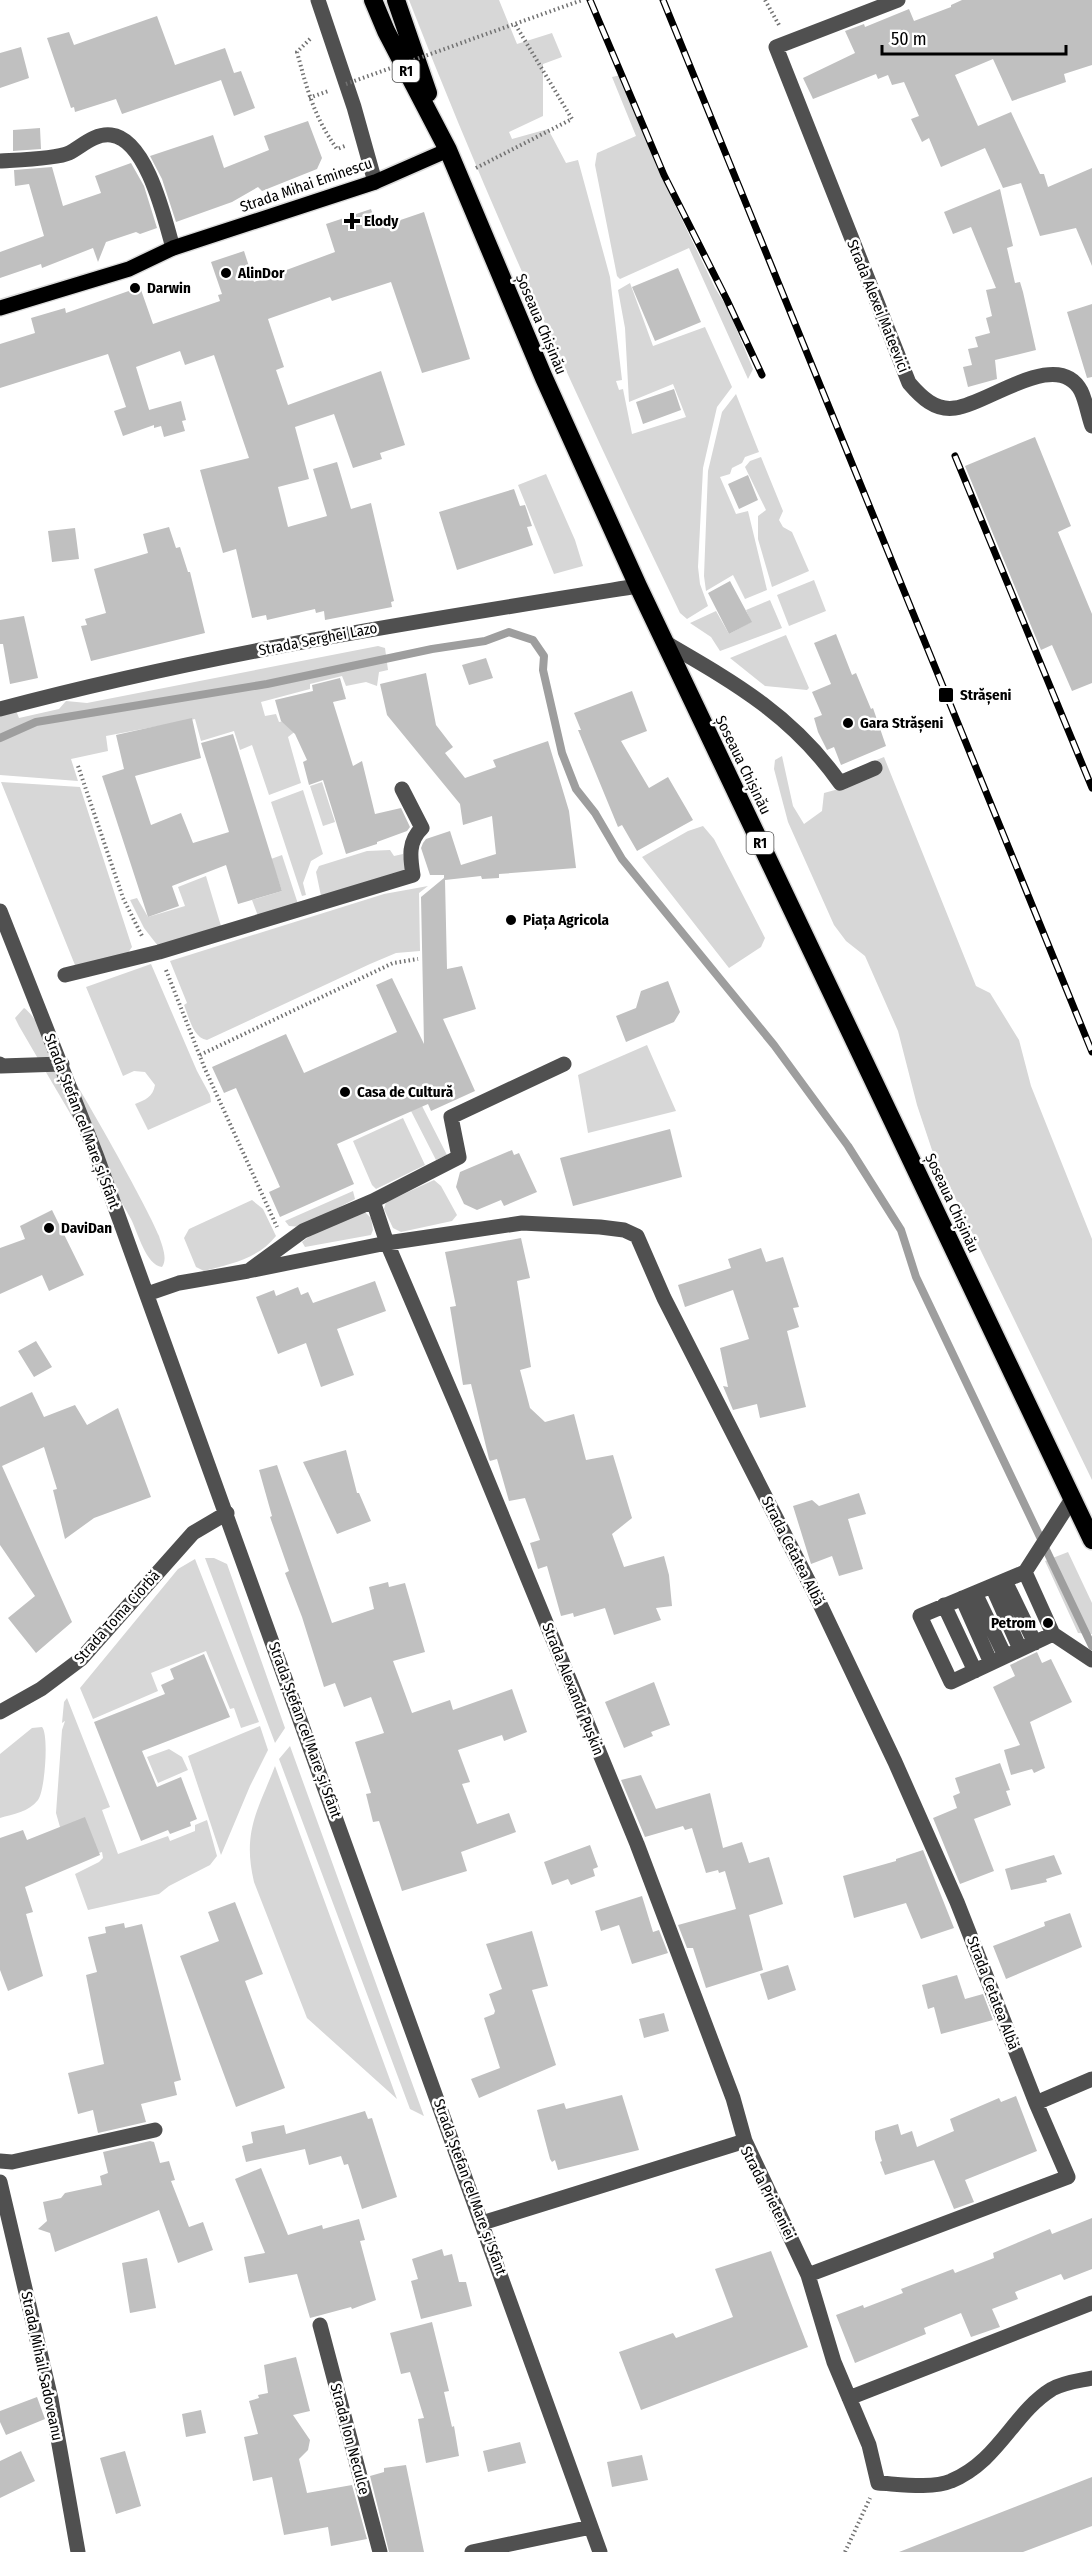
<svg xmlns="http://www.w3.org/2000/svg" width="1092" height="2552" viewBox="0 0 1092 2552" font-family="'Fira Sans Condensed',sans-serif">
  <rect width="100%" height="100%" fill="#fff"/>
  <path fill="#d7d7d7" d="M409,0H499L517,44L552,33L562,57L543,64V116L509,132L512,139L548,129L566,163L578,160L610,277L622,380L616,381L619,390L623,389L632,434L686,417L673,384L629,402L625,328L618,290L630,283L653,346L705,327L732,387L717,407L703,468L698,567L700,584L708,606L687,619L680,613C583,412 490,208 409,0Z
    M621,75L657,168L715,288L728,309L753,369L748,379L689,248L620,279L617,276L595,165L597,153L636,136L612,77Z
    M736,394L759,452L745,457L742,463L732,468L730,474L720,477L736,514L748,511L767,590L745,599L733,575L706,591L704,576L708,471L722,412Z
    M761,457L783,511L779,520L783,527L792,532L809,571L772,587L758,539V516L766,510L745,467L750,461Z
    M546,474L575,540L583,566L554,574L518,485Z
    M814,580L826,611L789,626L777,595Z
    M770,600L782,628L720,651L711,637L690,623L716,611L729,634L751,622L746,610Z
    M786,635L809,688L807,690L765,686L730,658Z
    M378,646L385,648L388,670L379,672L377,686L366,682L346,686L342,676L310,684V689L261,702L265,716L276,714L279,722L298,718L301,727L288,737L301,783L269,795L252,745L240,750L234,731L201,741L195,719L106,736L108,751L71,759L78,781L0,775V712L15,708L19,718L59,709L66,701L87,703Z
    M782,756L793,806L804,824L822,811L824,793L846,787L842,774L884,757L976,986L990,993L1019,1040L1031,1086L1092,1239V1480L932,1150L917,1105L898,1031L865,956L846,941L834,925L788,822L774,769L775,760Z
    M1,782L80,787L132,947L127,954L77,970Z
    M322,782L335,822L323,826L310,786Z
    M303,790L323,854L311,861L303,883L306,895L302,896L271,802Z
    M703,826L714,839L765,938L761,947L729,968L642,857L688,831Z
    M390,850L394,856L403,854L406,871L321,896L316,872L319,866L367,851Z
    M282,855L298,904L258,916L252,900L282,891L271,859Z
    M206,876L221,926L158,946L144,928L130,900L137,898L148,917L185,906L178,887Z
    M428,886L419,893L420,951L396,953L370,964L207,1040C193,1038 189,1017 184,1005L187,1003L170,961L384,894Z
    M151,964L197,1071L210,1095L211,1102L148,1130L135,1104C145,1100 153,1097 155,1085L145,1072L134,1071L123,1076L86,987Z
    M24,1008C43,1018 148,1207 159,1236C162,1246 168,1258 162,1267C146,1265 138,1233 131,1219C95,1154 56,1090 19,1026L15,1018Z
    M647,1045L676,1111L588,1133L578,1075Z
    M422,1106L447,1155L436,1160L411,1111Z
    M403,1118L425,1165L376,1189L372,1185L353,1141Z
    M434,1180L441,1186L457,1215L452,1221L401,1232L393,1228L384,1209L386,1202Z
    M353,1191L355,1199L301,1227L289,1226L285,1221Z
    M252,1200L263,1209L276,1236C258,1259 230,1264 204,1271L196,1267L184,1238L189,1229Z
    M365,1212L371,1218L373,1230L371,1235L305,1247L302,1242L311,1235Z
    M1068,1552L1092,1603V1634L1078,1633L1045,1561Z
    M205,1558H214L227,1564L285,1728L275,1743Z
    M195,1559L259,1722L241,1728L234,1708L230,1709L206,1651L151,1673L158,1691L93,1719L80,1688L178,1569Z
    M67,1698L110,1807L102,1810L118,1854L168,1836L170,1841L195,1831V1825L207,1820L217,1856L210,1865L169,1886L159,1894L88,1910L75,1874L99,1862L103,1858L102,1852L99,1853L60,1827L56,1813L62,1730L65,1721L62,1723L64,1702Z
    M260,1726L268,1750L250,1786L221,1855L188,1756Z
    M42,1727C49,1734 45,1791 38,1800C29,1812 13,1814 0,1818V1754L32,1728Z
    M290,1746L424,2116L410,2109L279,1759Z
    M169,1749L182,1757L188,1770L158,1783L147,1757Z
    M275,1766L397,2099L307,2018L254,1882C242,1832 258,1810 275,1766Z"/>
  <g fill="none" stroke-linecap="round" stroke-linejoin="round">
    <path stroke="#9e9e9e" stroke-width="8" d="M0,738L36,722L267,684L432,649L485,641L509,632L533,640L544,656L543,670L562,753L576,789L595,813L622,859L774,1045L848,1146L901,1230L916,1277L1092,1646"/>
  </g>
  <path fill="#c0c0c0" d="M962,0H1092V65L1064,74L1066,82L1012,101L993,59L955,75L978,126L1011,112L1040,174H1044L1048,187L1092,168V266L1076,228L1040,236L1021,183L1003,188L985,148L941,167L929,138L922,142L911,119L919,116L904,82L892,85L888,75L878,79L876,74L813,99L803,78L855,53L845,31L864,24L865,27L909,9L914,21L951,7V5Z
    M157,16L175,65L225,48L234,73L241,71L255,108L234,116L221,80L122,114L116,99L75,112L74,107L71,108L47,38L69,32L74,45Z
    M21,47L29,78L0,88V53Z
    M308,121L322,158L317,169L262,191L258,187L232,202L176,222L162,179L150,156L213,135L224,168L269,150L264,136Z
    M40,128L41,149L13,151V130Z
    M131,163L144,186L157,228L140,234L136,232L106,242L98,262L93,248L42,268L41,264L0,278V252L44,236L29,184L15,186L14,170L52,167L63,206L101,193L95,176Z
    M1000,189L1013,246L1007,248L1015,283L1020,282L1023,292L1036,350L995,360L997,379L968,387L963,367L972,365L968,349L978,347L975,337L990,333L986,318L992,316L986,290L996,288L971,227L953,234L944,212Z
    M371,209L377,228L424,212L470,359L422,373L391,282L332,301L330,297L268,319L284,367L276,370L288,405L381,371L405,445L380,453L382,459L353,468L334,414L295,427L309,479L278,487L288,527L327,516L313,469L337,462L351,509L371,503L394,601L391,602L392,607L325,620L324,611L316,613L315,609L267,620L266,615L252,618L236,549L223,553L200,470L249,458L214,355L185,365L180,351L136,367L151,416L149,410L181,401L186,420L182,421L185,431L164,437L161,426L154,428V425L123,436L114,411L126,407L108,354L0,388V344L35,333L31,318L65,308L66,313L140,287L153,324L220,301L218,295L222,294L211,262L244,251L254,282L335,252L326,224Z
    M678,268L701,322L655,341L632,287Z
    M1092,304V377L1087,378L1067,312Z
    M674,389L681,410L643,424L636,402Z
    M1035,437L1071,526L1058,532L1092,614V683L1072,691L1052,645L1041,650L965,466Z
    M748,475L758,500L739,509L728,484Z
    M514,489L520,506L525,505L532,526L527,527L533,545L457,570L439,512Z
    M169,527L176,548L180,547L188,572H190L205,633L91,661L81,626L87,625L85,619L106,613L94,569L148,553L143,534Z
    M75,528L79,559L52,562L48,531Z
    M730,581L752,622L729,634L708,593Z
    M24,616L38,678L10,684L3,644H0V620Z
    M836,634L852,675L856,673L871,709L873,708L886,746L841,765L834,747L827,750L818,732L814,718L822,715L812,692L831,684L814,643Z
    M486,658L493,678L469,685L462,665Z
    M426,673L436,725L453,747L445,753L465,778L496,767L493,760L548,741L569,811L576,868L499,874V878L482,879L481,876L445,880L447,969L462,966L476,1009L443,1019L475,1091L431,1111L428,1104L337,1144L354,1184L280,1217L269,1192L280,1187L236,1088L224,1093L212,1067L286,1034L304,1073L397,1032L376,985L392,978L424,1044L421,897L444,878V875H430L421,848L423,843L426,839L450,831L461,865L496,854L492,816L463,825L460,804L387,715L380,684Z
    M340,678L346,699L333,702L353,766L362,761L375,814L401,808L410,827L407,831L377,842V844L346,854L323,780L309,785L303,762L307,760L295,734L281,721L275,700L313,691L312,685Z
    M632,691L647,731L621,741L649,788L668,777L693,820L637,851L622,825L618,827L578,730H581L574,713Z
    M192,718L201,758L135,776L151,825L181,813L193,843L229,832L201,743L233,734L282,891L238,904L226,865L172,886L179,906L148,917L102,776L124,769L116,735Z
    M668,981L680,1012L674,1022L626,1042L616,1016L636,1008L641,991Z
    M670,1129L682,1177L573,1206L560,1158Z
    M512,1150L514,1155L519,1153L537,1192L504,1206L501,1200L477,1210L464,1204L456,1187L460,1172Z
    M52,1210L84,1275L49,1291L42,1275L0,1294V1248L25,1239L20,1226Z
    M521,1238L530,1278L517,1281L531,1367L520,1370L530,1408L545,1422L574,1414L586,1460L613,1455L632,1518L612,1534L624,1567L664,1556L669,1575L672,1606L656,1608L661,1620L614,1635L605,1608L574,1617L573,1613L561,1616L547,1566L538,1569L530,1543L540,1540L525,1498L509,1501L497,1459L490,1461L489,1459L471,1384L463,1385L450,1307L456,1306L445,1252Z
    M761,1248L766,1262L783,1257L799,1307L793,1308L799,1327L787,1331L806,1407L760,1418L757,1404L733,1410L723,1386L728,1387L720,1348L749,1339L733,1290L685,1307L678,1285L731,1268L728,1259Z
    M375,1281L386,1311L337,1329L354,1375L321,1387L306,1343L278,1354L256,1297L274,1290L276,1296L298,1287L301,1295L308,1292L313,1303Z
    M36,1341L52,1367L34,1377L18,1351Z
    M32,1392L44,1417L75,1405L87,1425L118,1408L151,1497L94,1518L65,1539L53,1490L57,1489L44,1447L2,1466L72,1622L36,1653L8,1618L35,1596L0,1545V1407Z
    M346,1450L357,1493H359L371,1521L337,1534L303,1462Z
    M277,1465L332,1623L374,1609L369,1587L388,1582L389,1587L405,1583L425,1652L393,1661L412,1713L450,1700L453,1710L512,1689L527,1732L504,1741L502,1735L458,1750L470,1782L462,1784L477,1824L509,1813L516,1832L461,1852L467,1871L402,1891L379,1821L373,1822L366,1794L371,1793L355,1742L384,1733L371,1697L344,1707L335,1683L324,1687L302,1617L285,1573L289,1571L270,1517L272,1516L259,1470Z
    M859,1493L866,1514L848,1519L863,1569L839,1576L832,1556L811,1564L793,1506L812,1500L819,1506Z
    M1037,1652L1042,1663L1051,1659L1072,1702L1030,1722L1045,1768L1034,1773L1032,1769L1011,1775L1004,1750L1020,1745L993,1687L1015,1676L1010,1665Z
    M204,1654L230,1717L142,1751L157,1787L181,1777L197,1819L190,1822L191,1826L170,1834L168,1830L141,1841L94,1722L165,1694L161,1685L174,1679L170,1669Z
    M654,1682L670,1725L651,1732L653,1736L624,1748L605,1702Z
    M1000,1763L1010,1790L1006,1791L1011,1805L974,1819L994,1871L960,1884L933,1818L957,1808L953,1796L960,1793L955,1778Z
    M641,1775L656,1809L710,1793L723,1848L742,1842L749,1863L769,1857L783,1904L749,1915L763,1970L706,1988L693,1948H687L678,1925L736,1909L725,1871L719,1873L718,1870L706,1873L692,1828L685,1830L683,1826L645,1837L621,1780Z
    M85,1817L100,1855L25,1887L33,1912L26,1914L43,1976L8,1991L0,1970V1838L23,1830L27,1840Z
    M590,1845L598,1867L593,1869L595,1876L571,1885L568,1879L552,1885L544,1862Z
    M923,1850L954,1928L921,1939L906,1903L854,1918L843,1876L896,1861V1859Z
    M1054,1855L1062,1874L1046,1879L1047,1882L1011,1890L1005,1869Z
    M642,1896L653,1932L659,1930L668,1953L632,1964L619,1925L601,1931L595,1911Z
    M235,1902L263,1974L245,1981L285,2088L236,2107L180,1956L219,1941L208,1912Z
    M1070,1913L1082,1947L1006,1979L993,1946L1045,1926L1044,1922Z
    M124,1923L125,1928L142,1924L181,2080L174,2082L177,2095L141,2104L146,2122L98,2133L93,2110L78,2114L68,2073L104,2064L86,1975L97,1972L88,1937L106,1933L105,1927Z
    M532,1931L548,1986L532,1990L556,2065L479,2098L471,2079L500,2068L484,2018L494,2014L495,2011L489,1994L502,1989L486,1944Z
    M788,1965L796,1990L768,2000L760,1974Z
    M957,1975L965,1999L983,1994L993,2020L941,2034L934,2007L928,2009L922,1985Z
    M664,2013L669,2031L644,2038L639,2019Z
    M622,2095L639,2150L558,2170L555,2160L552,2162L550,2159L537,2110L564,2103L566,2109Z
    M1016,2096L1037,2151L965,2180L974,2202L954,2209L934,2160L885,2175L880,2162L882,2161L875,2139V2131L898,2124L901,2135L912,2131L917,2147L954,2131L950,2119L999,2098L1001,2102Z
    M365,2111L368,2119L372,2118L397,2197L362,2209L348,2164L344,2165L341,2156L309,2165L305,2149L246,2162L242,2146L253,2143L251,2132L284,2125L286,2134Z
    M150,2141L154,2142L160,2163L169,2161L175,2180L171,2181L189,2227L203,2222L213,2250L178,2263L159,2210L55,2252L50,2233L38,2229L47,2221L43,2202L61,2198L65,2193L102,2185L100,2176L108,2173L103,2152Z
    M261,2168L288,2235L322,2225L323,2229L359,2219L365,2240L360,2241L376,2300L352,2309L351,2307L310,2318L297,2274L249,2283L244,2257L265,2253L235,2179Z
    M1092,2218V2269L1064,2280L1061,2274L1015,2292L1018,2299L992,2309L1000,2327L971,2337L961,2313L924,2328L926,2334L855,2363L836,2315L863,2305L864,2308L903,2293L901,2289L953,2269L955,2273L994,2258L993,2253L1050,2229L1052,2234Z
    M442,2249L444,2256L452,2254L459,2282H466L472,2306L421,2319L411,2281L418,2279L412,2259Z
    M771,2251L808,2347L641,2410L619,2352L673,2333L676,2338L733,2317L715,2269Z
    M147,2258L156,2308L130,2313L122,2263Z
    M432,2322L449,2391L444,2392L452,2427L454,2426L459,2456L426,2463L418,2419L424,2418L410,2372L401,2374L390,2333Z
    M296,2357L310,2411L293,2415L310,2440L308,2450L299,2459L307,2493L352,2485L367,2539L331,2546L328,2527L284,2535L272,2477L253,2481L244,2437L258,2434L249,2401L259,2398L258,2395L268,2393L264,2365Z
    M37,2397L45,2419L6,2435L0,2422V2411Z
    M201,2410L206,2433L186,2437L182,2414Z
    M520,2442L526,2463L488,2472L483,2451Z
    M21,2451L35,2481L0,2498V2461Z
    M125,2451L141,2506L116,2514L100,2458Z
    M642,2455L648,2480L612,2487L607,2462Z
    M406,2465L424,2552H389L370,2476L384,2472V2468Z
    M1092,2477V2526L1023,2552H899Z"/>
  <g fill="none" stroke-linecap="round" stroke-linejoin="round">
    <g stroke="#dbdbdb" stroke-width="18">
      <path id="major" d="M0,308L129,269L173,248L375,182L448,150"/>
    </g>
    <g stroke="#dbdbdb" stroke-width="21">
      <path id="highway" d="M373,0L386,31L448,150L544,378L638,586L1092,1540
        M396,0L428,93"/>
    </g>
    <path stroke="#727272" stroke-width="4" stroke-dasharray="1.5 3" stroke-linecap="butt" d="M765,0L779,25
      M310,39L297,52C307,89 314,117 337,149L345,146
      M309,98L328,91
      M476,168L572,119L515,24
      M78,766L123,898L142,936
      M166,970L205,1069L277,1227
      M200,1055L393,963L418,959
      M845,2552L870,2498"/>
    <path stroke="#505050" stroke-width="15" d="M318,0L354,107L375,182
      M898,0L776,47L909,383C921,397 935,411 955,408C988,404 1058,347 1081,391C1086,401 1088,415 1092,426
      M0,161C16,160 56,159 69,153C82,146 95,133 111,135C147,139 165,220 173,248
      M666,643C735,683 793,716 840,783L875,768
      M0,709C210,653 424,620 638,586
      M0,911L97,1157L600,2552
      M65,975L159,952L413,875C410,857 408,841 422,828L402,789
      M0,1064L1,1066L62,1064
      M564,1064L451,1117L459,1157L373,1201L387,1243L459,1411L637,1844L733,2098L745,2141L808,2275L834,2362L869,2445L878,2483C898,2484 933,2489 951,2481C999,2461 1013,2413 1052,2389C1065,2382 1078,2381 1092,2378
      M251,1269L303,1231L373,1201
      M147,1294L179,1283L248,1271L387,1243L522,1223L600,1227L624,1230L637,1236L664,1298L818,1600L895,1762L957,1902L1036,2103L1068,2177L808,2275
      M1072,1499L1025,1572L920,1616L951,1682L1053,1634L1092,1660
      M1025,1572L1053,1634
      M1005,1581L1035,1643
      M992,1586L1020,1649
      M975,1593L1005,1656
      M962,1598L991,1663
      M944,1605L975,1671
      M0,1712L41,1689L81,1659L193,1533L227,1513
      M1036,2103L1092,2079
      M0,2161L12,2162L155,2130
      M0,2182L51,2399L78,2552
      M482,2223L745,2141
      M320,2325L380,2552
      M849,2398L1092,2303
      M472,2552L591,2527"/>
    <use href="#major" stroke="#000" stroke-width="15"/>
    <use href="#highway" stroke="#000" stroke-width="18"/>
    <g stroke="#000" stroke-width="7">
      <path id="rail" d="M590,0L664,175L727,300L762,375
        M663,0L1092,1052
        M955,456L1092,788"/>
    </g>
    <use href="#rail" stroke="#fff" stroke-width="4.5" stroke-dasharray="14" stroke-linecap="butt"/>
    <path stroke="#727272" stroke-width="4" stroke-dasharray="1.5 3" stroke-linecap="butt" d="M346,84L582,0"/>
  </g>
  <g fill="#000" stroke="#fff" stroke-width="2">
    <path d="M349 212h6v6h6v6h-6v6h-6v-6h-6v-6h6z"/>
    <circle cx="226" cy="273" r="6"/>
    <circle cx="135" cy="288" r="6"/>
    <rect x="938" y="687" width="16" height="16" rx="3"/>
    <circle cx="848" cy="723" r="6"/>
    <circle cx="511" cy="920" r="6"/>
    <circle cx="345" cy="1092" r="6"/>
    <circle cx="49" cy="1228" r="6"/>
    <circle cx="1048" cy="1623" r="6"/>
  </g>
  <g text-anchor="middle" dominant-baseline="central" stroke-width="5" stroke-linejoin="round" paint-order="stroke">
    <g fill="#fff" stroke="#4c4c4c" stroke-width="1.5">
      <rect x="392.5" y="60" width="27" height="22" rx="4.5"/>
      <rect x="746.5" y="832" width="27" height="22" rx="4.5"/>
    </g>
    <g font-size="14" font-weight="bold" fill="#000">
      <text x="406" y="71">R1</text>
      <text x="760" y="843">R1</text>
    </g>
    <g font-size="15" fill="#000" stroke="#fff">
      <text transform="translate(306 185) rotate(-19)">Strada Mihai Eminescu</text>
      <text transform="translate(878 306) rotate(68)">Strada Alexei Mateevici</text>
      <text transform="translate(541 324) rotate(67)">Șoseaua Chișinău</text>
      <text transform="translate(318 639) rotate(-11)">Strada Serghei Lazo</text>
      <text transform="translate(743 765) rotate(64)">Șoseaua Chișinău</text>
      <text transform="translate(82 1121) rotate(69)">Strada Ștefan cel Mare și Sfânt</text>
      <text transform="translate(952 1203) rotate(65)">Șoseaua Chișinău</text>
      <text transform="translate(793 1551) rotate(63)">Strada Cetatea Albă</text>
      <text transform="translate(117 1617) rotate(-48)">Strada Toma Ciorbă</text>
      <text transform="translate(573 1689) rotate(68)">Strada Alexandr Pușkin</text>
      <text transform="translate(305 1730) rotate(70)">Strada Ștefan cel Mare și Sfânt</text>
      <text transform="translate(993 1993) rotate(69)">Strada Cetatea Albă</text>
      <text transform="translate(470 2187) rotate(70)">Strada Ștefan cel Mare și Sfânt</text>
      <text transform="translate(768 2193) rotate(63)">Strada Prieteniei</text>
      <text transform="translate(42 2366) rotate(78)">Strada Mihail Sadoveanu</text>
      <text transform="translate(350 2439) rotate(75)">Strada Ion Neculce</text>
    </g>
    <g font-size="15" font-weight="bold" fill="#000" stroke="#fff" text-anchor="start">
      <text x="364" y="221">Elody</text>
      <text x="238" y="273">AlinDor</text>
      <text x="147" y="288">Darwin</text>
      <text x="960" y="695">Strășeni</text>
      <text x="860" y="723">Gara Strășeni</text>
      <text x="523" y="920">Piața Agricola</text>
      <text x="357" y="1092">Casa de Cultură</text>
      <text x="61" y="1228">DaviDan</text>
      <text x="1036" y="1623" text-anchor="end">Petrom</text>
    </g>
  </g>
  <path d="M882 45v9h184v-9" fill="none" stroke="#000000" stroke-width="3"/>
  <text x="891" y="45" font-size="18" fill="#000000" stroke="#ffffff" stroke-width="4.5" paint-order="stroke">50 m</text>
</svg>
